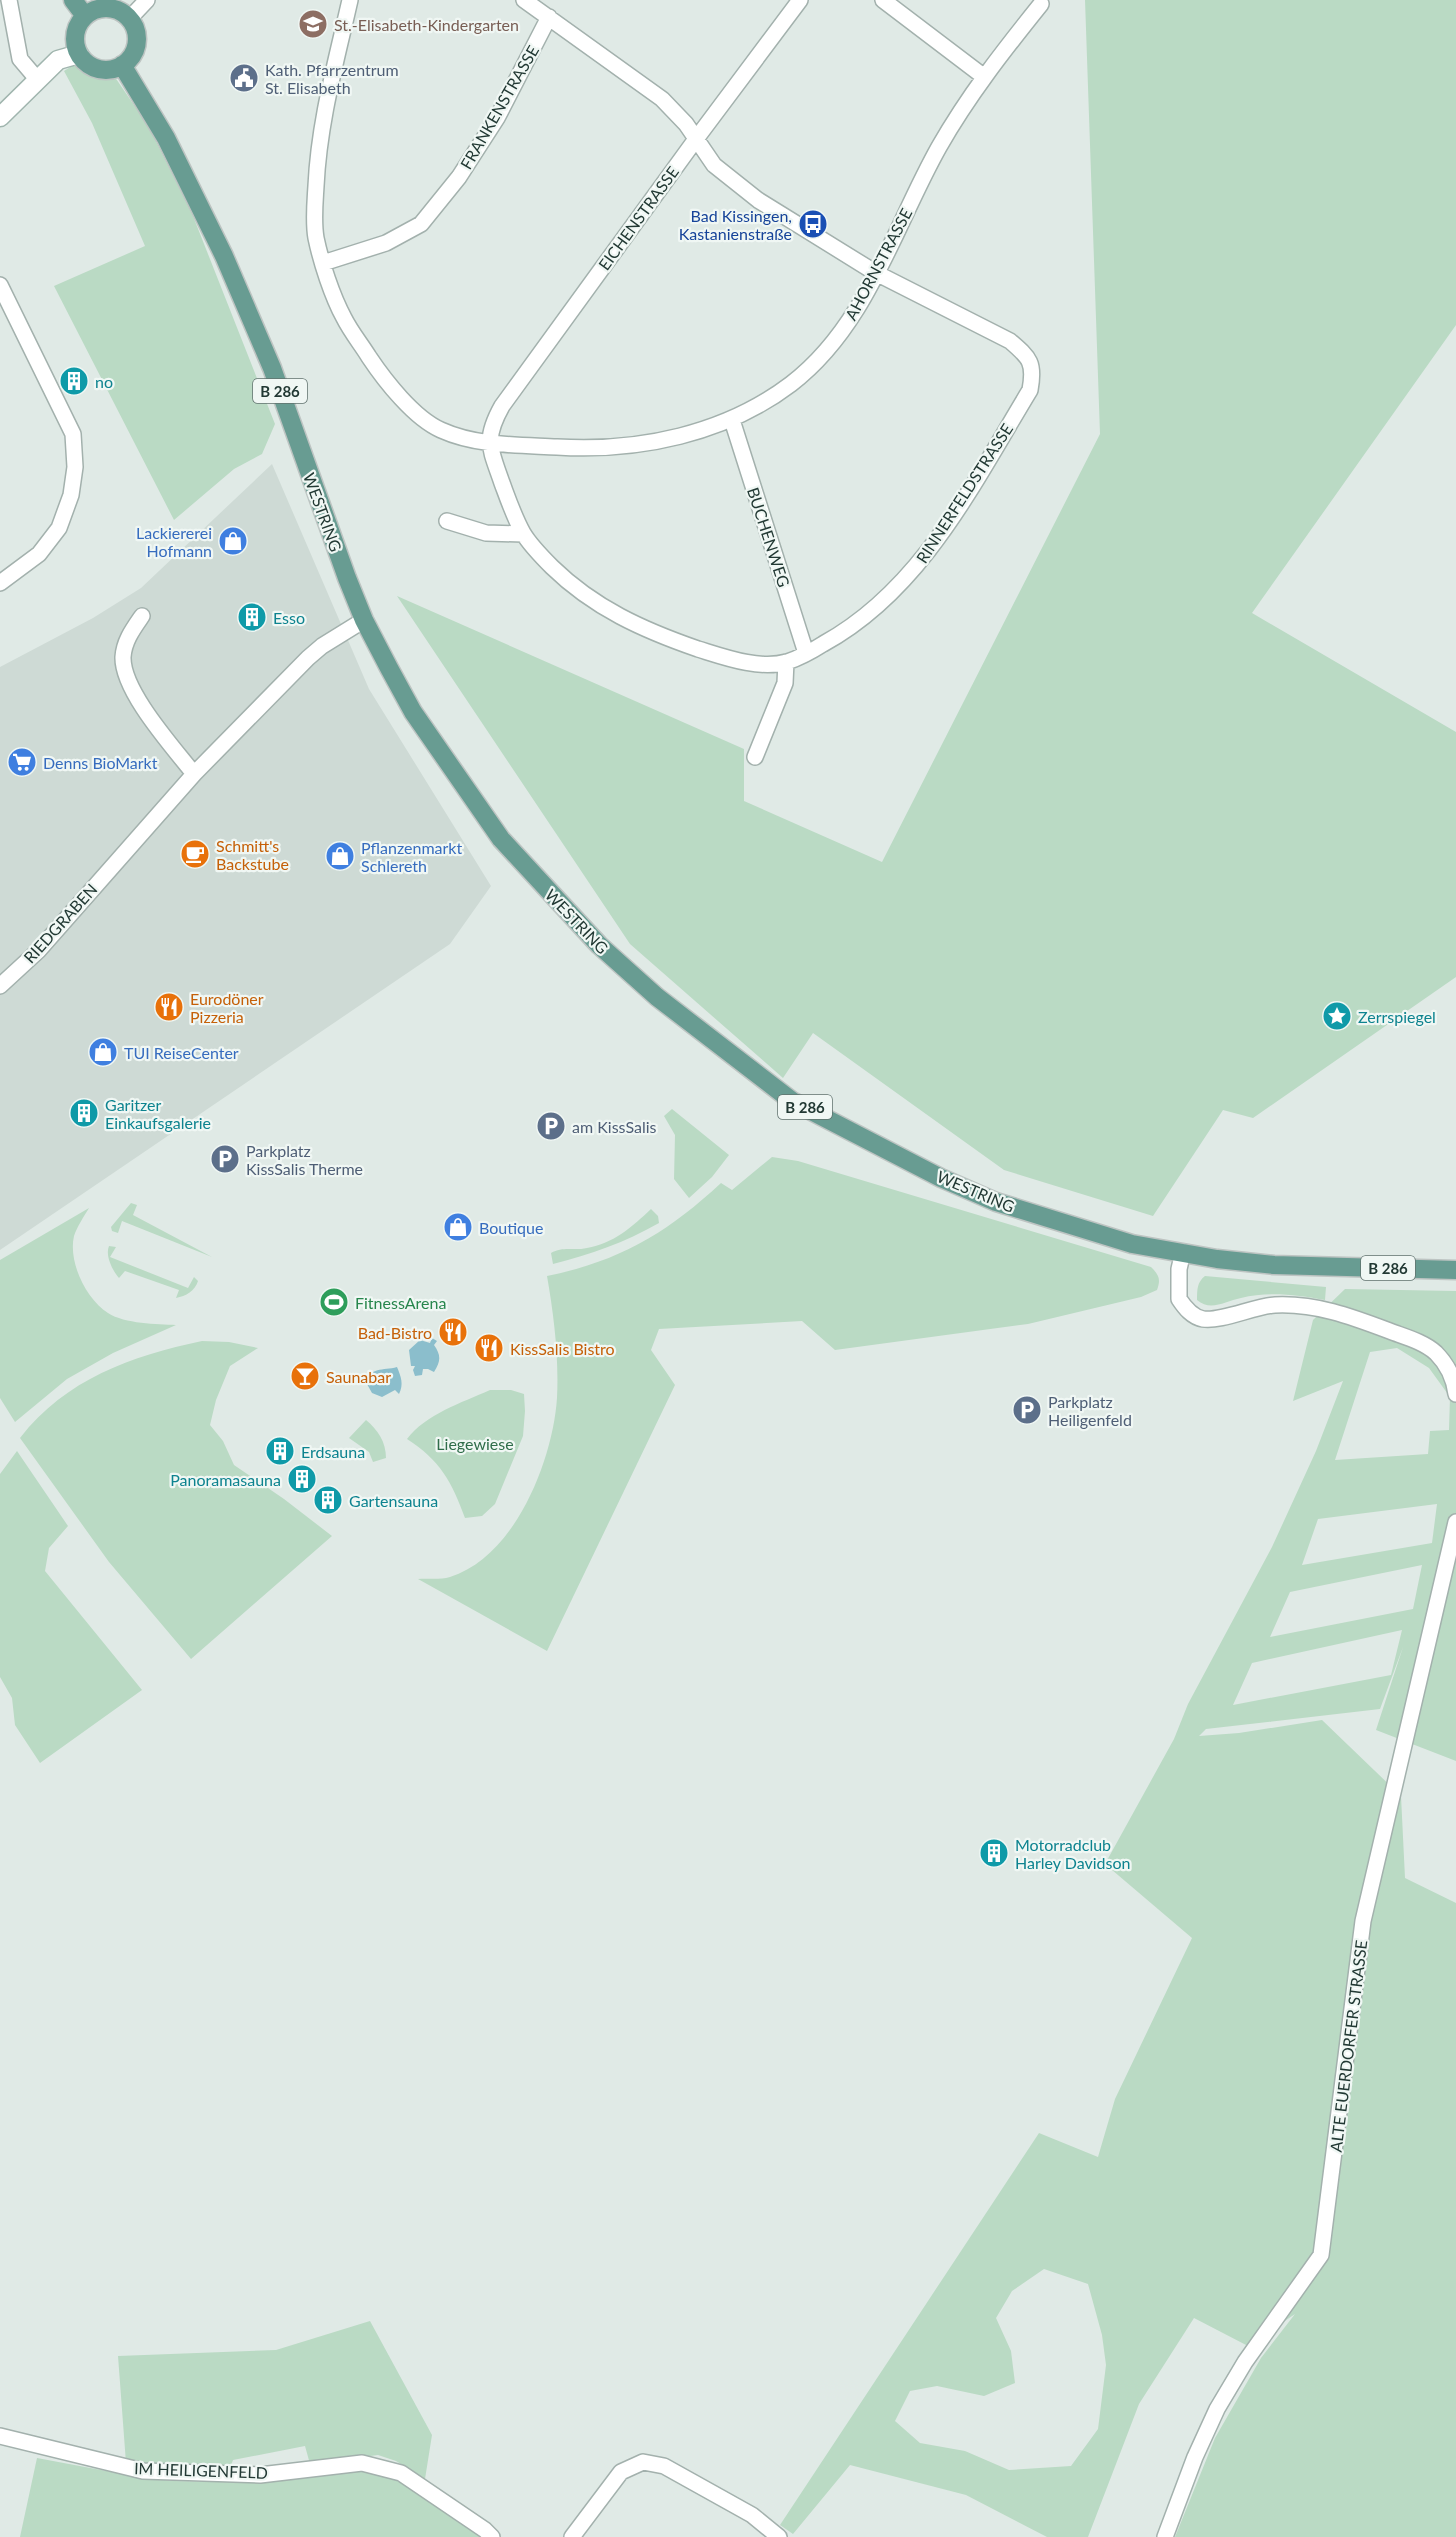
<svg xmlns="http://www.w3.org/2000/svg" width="1456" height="2537" viewBox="0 0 1456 2537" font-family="Lato,sans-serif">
  <rect width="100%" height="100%" fill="#e0eae6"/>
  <path fill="#cedad5" d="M272,464L369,689L491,886L450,944L0,1250V667L93,618L141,588Z"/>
  <path fill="#badac4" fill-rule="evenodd" d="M1085,0H1456V325L1252,613L1456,732V977L1253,1118L1223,1110L1153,1216L1004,1170L813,1033L783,1078L630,944L397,596L744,749V801L882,862L1100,434Z
    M83,59L108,67L149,127L193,216L275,424L262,454L234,469L174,520L54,286L145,246L92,123L64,71Z
    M672,1109L729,1155L712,1177L689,1198L674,1179L675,1135L664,1116Z
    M772,1157L798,1161L1151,1267C1159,1275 1161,1279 1157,1290L1141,1297L1028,1324L835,1350L802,1321L659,1329L651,1350L675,1385L547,1651L418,1579C428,1578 440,1580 450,1577C515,1557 553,1460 557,1398C559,1357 554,1316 547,1276C620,1261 667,1233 721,1183L732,1190Z
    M131,1203L137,1205L133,1215L212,1257L122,1221L118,1233L112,1231L111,1227Z
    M89,1208C84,1216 77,1227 74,1236C68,1262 86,1299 108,1313C125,1324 157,1324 176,1325L113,1353L67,1379L15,1422L0,1398V1260Z
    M651,1209L658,1216L659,1223C624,1243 591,1254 553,1264L551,1253C563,1246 574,1251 587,1248C613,1244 633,1226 651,1209Z
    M109,1246L116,1247L110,1257L188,1288L194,1277L198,1281C195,1291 186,1296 176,1298L179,1290L125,1271L119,1278C112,1270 105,1255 109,1246Z
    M1205,1276L1326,1287L1325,1300C1298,1295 1268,1291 1241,1298C1225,1301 1211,1312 1197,1300C1197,1290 1197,1282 1205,1276Z
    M1345,1289L1456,1291V1761L1376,1730L1403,1647L1380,1709L1206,1729L1199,1736L1239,1733L1322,1720L1401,1796L1405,1878L1456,1903V2537H1175L1215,2438L1261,2358L1295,2314L1248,2346L1194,2318L1139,2404L1088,2537H1047L966,2495L850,2465L793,2534L780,2525L1039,2133L1098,2157L1115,2099L1192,1938L1105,1864L1174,1739L1188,1704L1272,1547L1316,1451L1343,1381L1293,1401L1313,1320ZM1397,1348L1429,1368L1450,1397L1449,1430L1430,1431L1428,1454L1335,1460L1370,1352ZM1437,1504L1432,1543L1302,1565L1318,1519ZM1422,1565L1413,1609L1270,1637L1290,1592ZM1402,1630L1391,1675L1233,1705L1252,1663ZM1044,2269L1088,2284L1102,2335L1106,2365L1098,2429L1071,2466L1009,2470L965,2451L920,2443L895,2421L910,2391L937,2386L984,2396L1015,2383L1011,2351L996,2318L1012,2291Z
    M202,1341L229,1342L258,1348L230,1366L216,1400L210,1425L223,1441L234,1465L284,1499L332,1536L191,1659L109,1562L20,1438C66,1379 131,1356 202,1341Z
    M490,1390H511L524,1394L525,1411L523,1436L495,1504L482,1516L465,1518C452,1482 440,1460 407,1439C426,1414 461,1403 490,1390Z
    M366,1420C378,1430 386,1442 386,1458L373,1462L369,1452L349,1438Z
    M17,1451L68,1526L49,1548L45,1571L142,1690L40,1763L15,1725L12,1698L0,1677V1474Z
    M370,2321L432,2435L425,2479L396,2461L378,2455L310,2464L305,2446L233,2460L230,2468L126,2463L118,2356L276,2350Z
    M37,2458L133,2476L172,2481L224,2482L363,2469L409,2483L485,2537H20Z"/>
  <path fill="#8bbecc" d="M432,1338L437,1341L434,1345C441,1355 441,1361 434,1372L428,1369H423L422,1375L415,1376L413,1370L415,1366H411L409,1350L420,1340L430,1343Z
    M397,1367C401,1377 404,1384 399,1394L395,1390L382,1397L372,1393L367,1384C369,1366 383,1371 397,1367Z"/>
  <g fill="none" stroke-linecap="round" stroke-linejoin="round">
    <g stroke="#a3b1ad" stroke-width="18">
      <path id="street" d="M9,0L20,59L37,79
        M350,0C336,62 319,122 316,186C315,203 313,221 316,238C321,262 332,296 344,318C351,332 361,344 369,357C385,381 414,418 441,430C476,446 519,445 557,447C639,452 725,434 791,384C867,326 894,227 939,147C968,96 1004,50 1041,4
        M524,0L662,99L686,124L714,165L758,200L876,273L1010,341C1030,358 1035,363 1030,390C974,482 922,590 823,644C812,651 799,658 787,662C759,670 724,657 698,649C643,630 594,608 552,567C542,557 530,545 523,533C514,517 508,499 502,483C490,448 483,440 502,406L696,139L800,0
        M883,0L983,76
        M129,19L147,0
        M323,263L386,243L421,224L459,177L497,118L549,17
        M0,285L73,434L75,467L71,495L59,528L39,554L0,583
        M732,420L806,653
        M447,521L486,533L523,534
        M142,616C133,629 124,641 123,657C122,691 173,747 194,774
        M755,757L785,683L786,662
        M0,986L38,951L194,774L308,658L322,646L364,620
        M1183,1252L1179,1269V1299C1185,1308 1192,1317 1203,1319C1221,1322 1255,1306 1275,1305C1318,1303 1355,1318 1395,1333C1409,1338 1425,1343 1436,1353C1447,1364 1454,1379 1456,1394
        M0,2436L143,2471L260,2475L362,2463L401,2473L485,2530L492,2537
        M572,2537L621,2472L643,2462L664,2466L752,2515L779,2537
        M1165,2537L1195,2457L1217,2409L1245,2362L1321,2255L1363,1921L1456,1522"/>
    </g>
    <g stroke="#a0b5ae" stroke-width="21">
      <path id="secondary" d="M0,117L58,60L79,54"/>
    </g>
    <g stroke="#bdc4c2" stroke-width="21">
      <path id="primary" d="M73,0L85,16
        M75 39a31 31 0 1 1 62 0a31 31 0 1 1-62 0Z
        M122,65L166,138L224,256L272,368L347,578L364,620L389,668L413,712L501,839L599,945L657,997L792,1101L941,1178L996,1202L1132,1244L1217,1259L1274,1265L1456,1270"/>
    </g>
    <use href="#street" stroke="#fff" stroke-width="15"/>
    <use href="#secondary" stroke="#fff" stroke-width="18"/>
    <use href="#primary" stroke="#689c92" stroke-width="18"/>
  </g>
  <defs>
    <g id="school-disc" transform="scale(1.5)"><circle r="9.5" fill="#8d6e63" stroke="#f0f7f4"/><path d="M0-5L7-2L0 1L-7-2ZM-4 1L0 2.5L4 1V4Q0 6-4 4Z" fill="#fff"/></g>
    <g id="civic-disc" transform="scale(1.5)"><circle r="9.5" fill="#5c6f8a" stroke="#f0f7f4"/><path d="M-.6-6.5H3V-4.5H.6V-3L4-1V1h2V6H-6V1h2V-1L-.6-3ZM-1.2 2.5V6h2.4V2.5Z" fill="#fff"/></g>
    <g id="bus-disc" transform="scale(1.5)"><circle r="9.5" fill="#1a4fb4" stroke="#f0f7f4"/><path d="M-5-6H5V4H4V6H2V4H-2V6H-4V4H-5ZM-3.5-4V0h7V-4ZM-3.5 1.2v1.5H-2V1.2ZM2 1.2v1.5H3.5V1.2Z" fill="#fff"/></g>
    <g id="building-disc" transform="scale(1.5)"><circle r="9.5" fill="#0f9aa8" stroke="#f0f7f4"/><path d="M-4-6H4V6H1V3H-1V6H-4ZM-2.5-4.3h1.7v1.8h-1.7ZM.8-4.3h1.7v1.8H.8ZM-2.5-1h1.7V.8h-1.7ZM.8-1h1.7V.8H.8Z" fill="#fff"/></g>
    <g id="shop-disc" transform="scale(1.5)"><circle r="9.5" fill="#3f7fe0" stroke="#f0f7f4"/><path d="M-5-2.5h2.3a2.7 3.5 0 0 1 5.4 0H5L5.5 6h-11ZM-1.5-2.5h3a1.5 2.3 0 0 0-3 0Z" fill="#fff"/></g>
    <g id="supermarket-disc" transform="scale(1.5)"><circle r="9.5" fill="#3f7fe0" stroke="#f0f7f4"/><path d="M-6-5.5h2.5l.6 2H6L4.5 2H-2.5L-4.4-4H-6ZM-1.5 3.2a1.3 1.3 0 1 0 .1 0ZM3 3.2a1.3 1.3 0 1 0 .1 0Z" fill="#fff"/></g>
    <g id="cafe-disc" transform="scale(1.5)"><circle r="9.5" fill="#e8710a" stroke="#f0f7f4"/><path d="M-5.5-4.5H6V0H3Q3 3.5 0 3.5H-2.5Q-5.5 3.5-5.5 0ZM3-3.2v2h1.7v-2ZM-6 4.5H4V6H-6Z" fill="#fff"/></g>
    <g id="restaurant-disc" transform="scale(1.5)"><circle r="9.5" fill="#e8710a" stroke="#f0f7f4"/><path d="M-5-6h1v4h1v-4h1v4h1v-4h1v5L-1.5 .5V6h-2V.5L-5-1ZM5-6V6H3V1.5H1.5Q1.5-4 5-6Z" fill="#fff"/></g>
    <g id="sight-disc" transform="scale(1.5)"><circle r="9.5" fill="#0f9aa8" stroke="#f0f7f4"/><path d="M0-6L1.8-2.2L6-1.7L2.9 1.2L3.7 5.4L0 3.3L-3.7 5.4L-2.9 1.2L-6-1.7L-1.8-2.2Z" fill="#fff"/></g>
    <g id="parking-disc" transform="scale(1.5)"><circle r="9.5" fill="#5c6f8a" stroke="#f0f7f4"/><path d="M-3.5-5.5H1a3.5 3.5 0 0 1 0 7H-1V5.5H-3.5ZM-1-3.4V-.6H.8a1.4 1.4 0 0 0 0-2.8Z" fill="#fff"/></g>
    <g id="stadium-disc" transform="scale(1.5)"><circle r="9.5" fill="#2e9e5b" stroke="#f0f7f4"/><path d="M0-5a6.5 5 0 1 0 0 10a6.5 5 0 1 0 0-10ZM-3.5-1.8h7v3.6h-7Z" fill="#fff"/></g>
    <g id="bar-disc" transform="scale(1.5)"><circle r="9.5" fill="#e8710a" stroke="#f0f7f4"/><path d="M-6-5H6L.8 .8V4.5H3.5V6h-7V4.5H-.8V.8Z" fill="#fff"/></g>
  </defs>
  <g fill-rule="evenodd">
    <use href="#school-disc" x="313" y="24"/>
    <use href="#civic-disc" x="244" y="78"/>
    <use href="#bus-disc" x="813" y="224"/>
    <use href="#building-disc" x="74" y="381"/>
    <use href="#shop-disc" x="233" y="541"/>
    <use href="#building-disc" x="252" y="617"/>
    <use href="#supermarket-disc" x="22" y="762"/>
    <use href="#cafe-disc" x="195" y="854"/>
    <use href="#shop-disc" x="340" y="856"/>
    <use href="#restaurant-disc" x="169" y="1007"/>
    <use href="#sight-disc" x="1337" y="1016"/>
    <use href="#shop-disc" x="103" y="1052"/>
    <use href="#building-disc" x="84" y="1113"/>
    <use href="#parking-disc" x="551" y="1126"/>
    <use href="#parking-disc" x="225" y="1159"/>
    <use href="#shop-disc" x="458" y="1227"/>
    <use href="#stadium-disc" x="334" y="1302"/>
    <use href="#restaurant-disc" x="453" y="1332"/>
    <use href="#restaurant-disc" x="489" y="1348"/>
    <use href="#bar-disc" x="305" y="1376"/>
    <use href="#parking-disc" x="1027" y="1410"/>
    <use href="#building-disc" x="280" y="1451"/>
    <use href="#building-disc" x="302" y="1479"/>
    <use href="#building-disc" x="328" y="1500"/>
    <use href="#building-disc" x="994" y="1853"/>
  </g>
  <g text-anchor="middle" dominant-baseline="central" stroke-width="4.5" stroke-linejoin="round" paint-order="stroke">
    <g fill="#f0f7f4" stroke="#60726e" stroke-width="1.5">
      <rect x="253" y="379" width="54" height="24" rx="4.5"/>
      <rect x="778" y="1095" width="54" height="24" rx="4.5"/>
      <rect x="1361" y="1256" width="54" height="24" rx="4.5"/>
    </g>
    <g font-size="15" font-weight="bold" fill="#223934">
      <text x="280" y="391">B 286</text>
      <text x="805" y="1107">B 286</text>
      <text x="1388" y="1268">B 286</text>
    </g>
    <g font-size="16" fill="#785e54" stroke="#f0f7f4" text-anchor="start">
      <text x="334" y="24">St.-Elisabeth-Kindergarten</text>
    </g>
    <g font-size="16" fill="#4e5e75" stroke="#f0f7f4" text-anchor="start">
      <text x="265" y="69">Kath. Pfarrzentrum<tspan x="265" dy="18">St. Elisabeth</tspan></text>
      <text x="572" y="1126">am KissSalis</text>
      <text x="246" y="1150">Parkplatz<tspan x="246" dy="18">KissSalis Therme</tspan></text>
      <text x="1048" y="1401">Parkplatz<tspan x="1048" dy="18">Heiligenfeld</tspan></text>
    </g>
    <g font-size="16" fill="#223934" stroke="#f0f7f4">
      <text transform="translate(499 107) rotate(-60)">FRANKENSTRASSE</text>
      <text transform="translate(638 218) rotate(-54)">EICHENSTRASSE</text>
      <text transform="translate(878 264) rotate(-62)">AHORNSTRASSE</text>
      <text transform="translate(964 493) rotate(-57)">RINNERFELDSTRASSE</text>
      <text transform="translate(323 512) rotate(70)">WESTRING</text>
      <text transform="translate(769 537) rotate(72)">BUCHENWEG</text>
      <text transform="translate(577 921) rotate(46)">WESTRING</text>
      <text transform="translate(60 923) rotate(-48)">RIEDGRABEN</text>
      <text transform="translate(976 1191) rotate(23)">WESTRING</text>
      <text transform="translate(1348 2046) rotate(-83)">ALTE EUERDORFER STRASSE</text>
      <text transform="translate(201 2470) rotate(2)">IM HEILIGENFELD</text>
    </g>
    <g font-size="16" fill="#164399" stroke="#f0f7f4" text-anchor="end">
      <text x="792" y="215">Bad Kissingen,<tspan x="792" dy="18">Kastanienstraße</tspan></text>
    </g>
    <g font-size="16" fill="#0d838f" stroke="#f0f7f4" text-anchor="start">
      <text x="95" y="381">no</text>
      <text x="273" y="617">Esso</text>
      <text x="1358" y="1016">Zerrspiegel</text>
      <text x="105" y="1104">Garitzer<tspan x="105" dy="18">Einkaufsgalerie</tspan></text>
      <text x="301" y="1451">Erdsauna</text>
      <text x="281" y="1479" text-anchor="end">Panoramasauna</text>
      <text x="349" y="1500">Gartensauna</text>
      <text x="1015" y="1844">Motorradclub<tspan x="1015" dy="18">Harley Davidson</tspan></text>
    </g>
    <g font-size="16" fill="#366cbe" stroke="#f0f7f4" text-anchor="start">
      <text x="212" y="532" text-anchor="end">Lackiererei<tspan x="212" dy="18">Hofmann</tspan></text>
      <text x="43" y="762">Denns BioMarkt</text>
      <text x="361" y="847">Pflanzenmarkt<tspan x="361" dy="18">Schlereth</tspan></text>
      <text x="124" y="1052">TUI ReiseCenter</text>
      <text x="479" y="1227">Boutique</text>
    </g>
    <g font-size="16" fill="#c56008" stroke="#f0f7f4" text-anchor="start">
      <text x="216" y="845">Schmitt's<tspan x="216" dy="18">Backstube</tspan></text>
      <text x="190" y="998">Eurodöner<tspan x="190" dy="18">Pizzeria</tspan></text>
      <text x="432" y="1332" text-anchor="end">Bad-Bistro</text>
      <text x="510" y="1348">KissSalis Bistro</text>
      <text x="326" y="1376">Saunabar</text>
    </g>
    <g font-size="16" fill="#27864d" stroke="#f0f7f4" text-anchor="start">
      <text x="355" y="1302">FitnessArena</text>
    </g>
    <g font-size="16" fill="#2f6d4a" stroke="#f0f7f4">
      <text x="475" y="1443">Liegewiese</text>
    </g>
  </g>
</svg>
